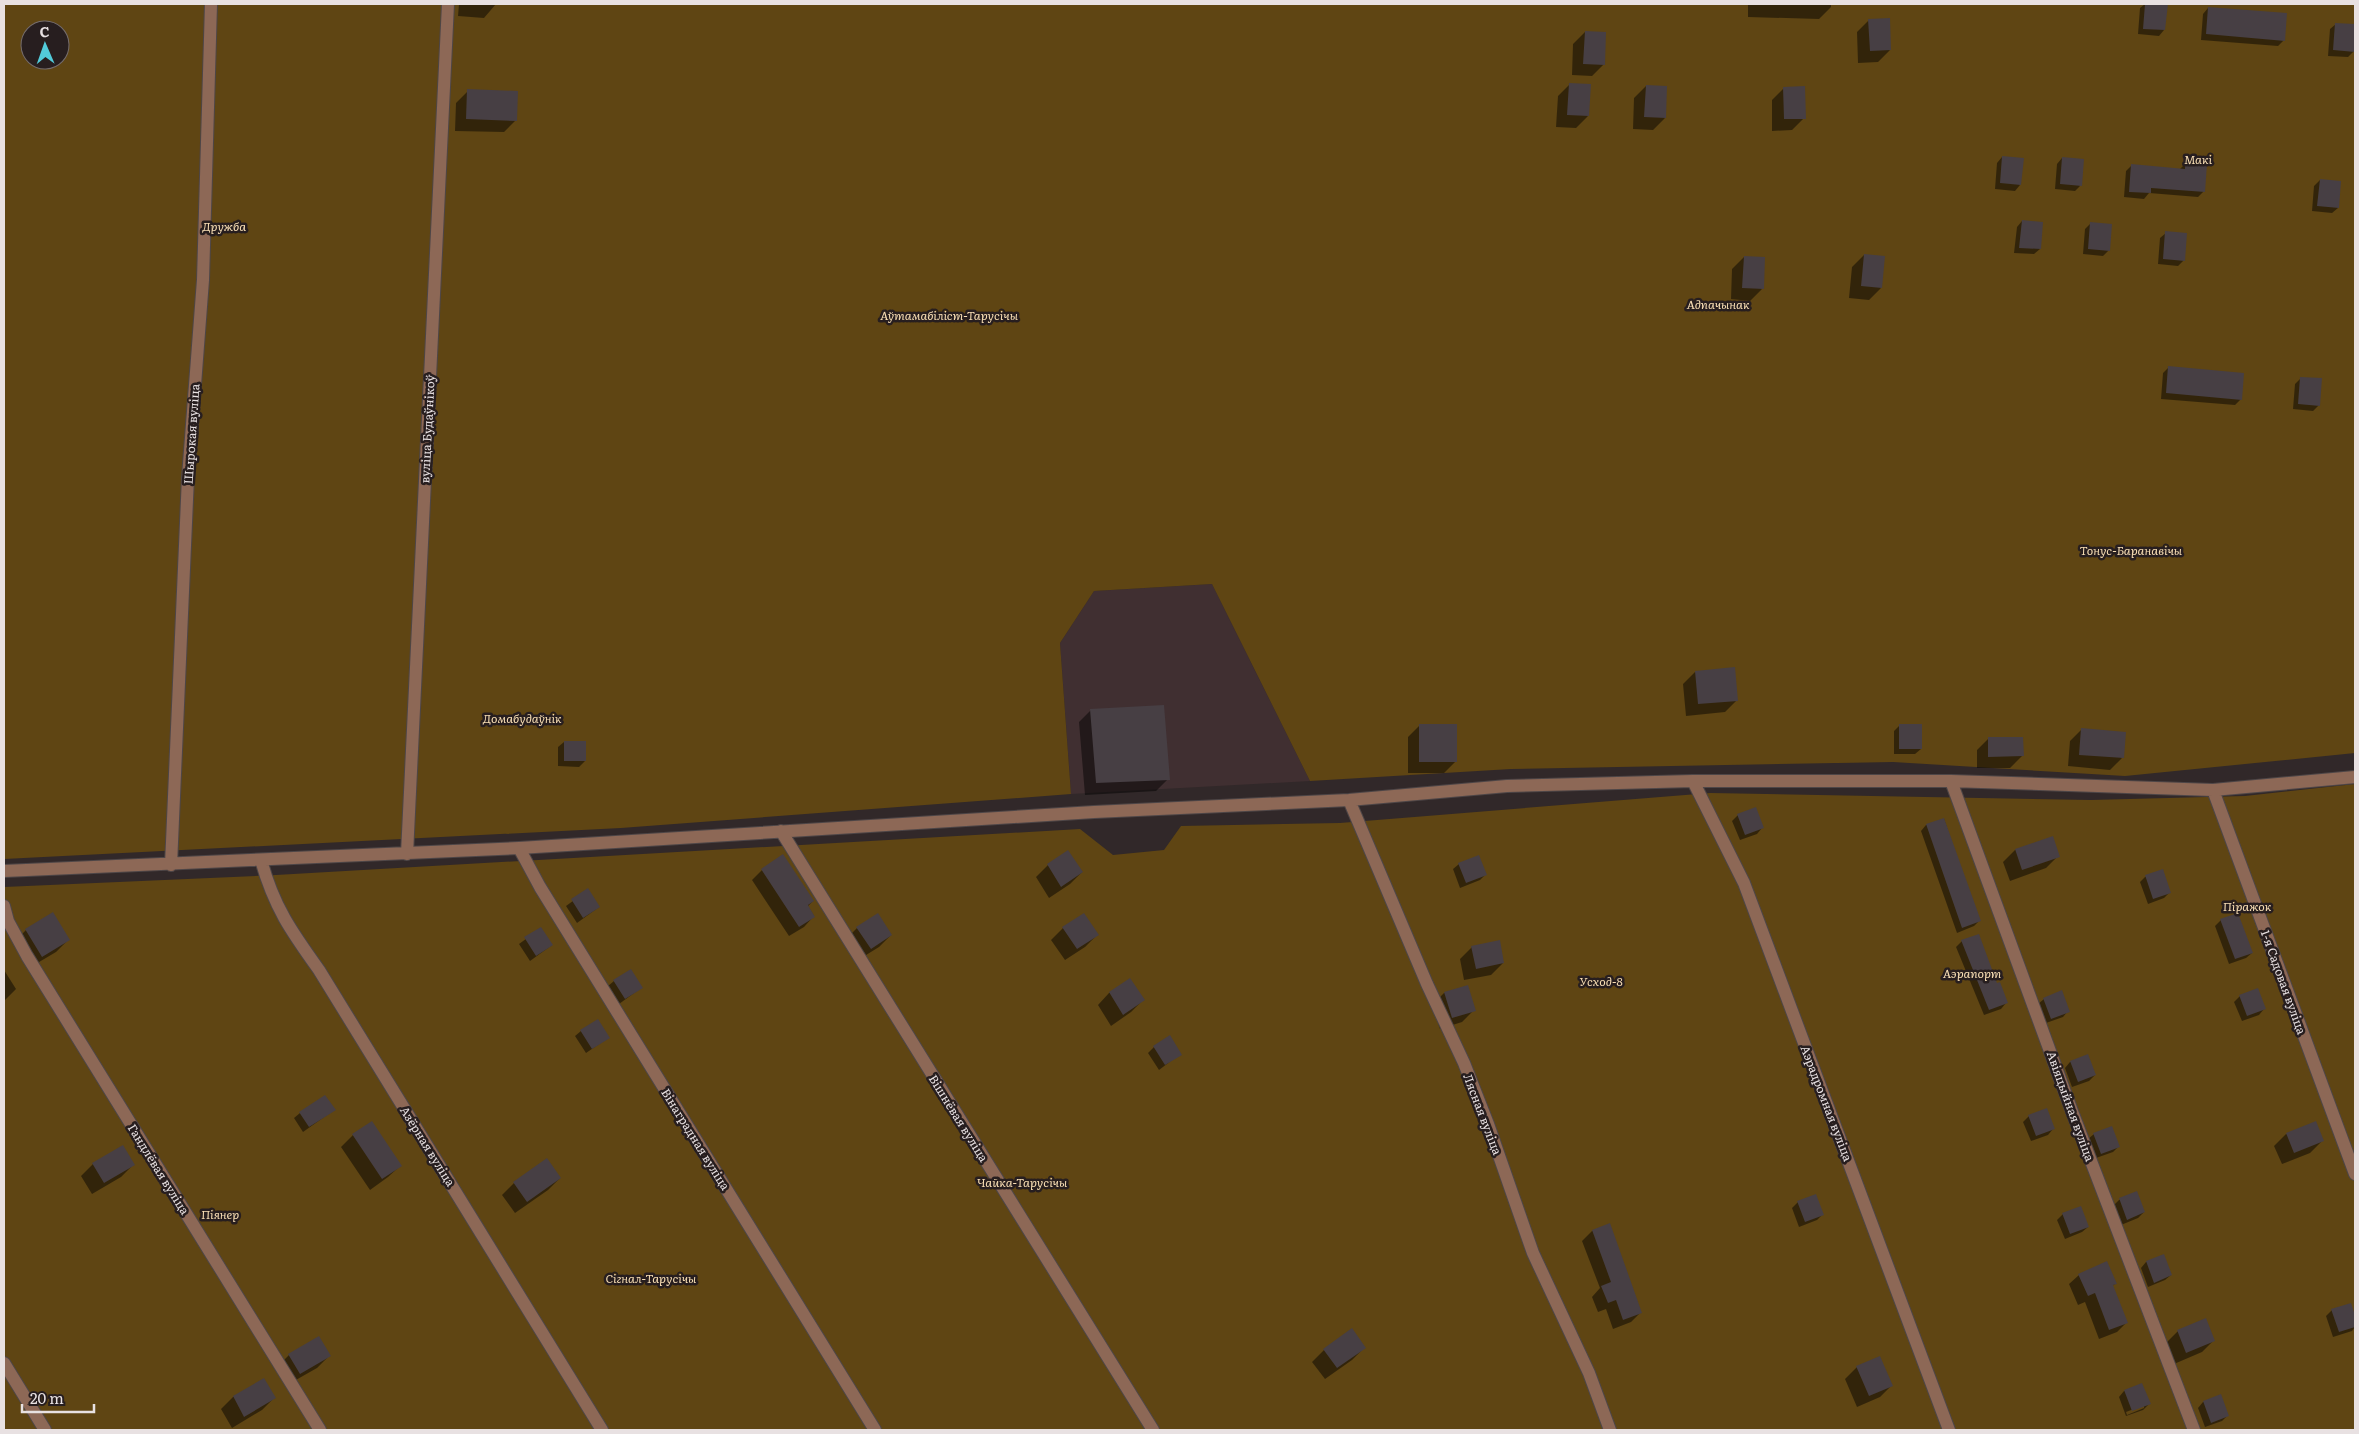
<svg xmlns="http://www.w3.org/2000/svg" width="2359" height="1434" viewBox="0 0 2359 1434" font-family="Literata,serif">
  <rect width="100%" height="100%" fill="#312829"/>
  <path fill="#402f31" d="M1212,584L1310,781L1071,794L1060,643L1094,591Z"/>
  <path fill="#5f4513" fill-rule="evenodd" d="M4,4H2355V753L2125,776L1893,762L1511,769L1310,781L1212,584L1094,591L1060,643L1071,794L621,828L4,859ZM30,30H60V60H30Z
    M2355,784V1430H4V887L276,875L1080,829L1113,855L1164,850L1181,826L1340,823L1710,793L2091,800L2245,796Z"/>
  <path fill="#0007" fill-rule="evenodd" d="M459,4H496L484,18L458,16Z
    M1748,4H1831V7L1819,19L1748,17Z
    M2145,4H2166L2164,30L2159,36L2138,34L2140,8Z
    M2208,8L2284,40L2278,46L2201,40L2203,14Z
    M1869,20L1890,50L1878,62L1858,63L1857,32Z
    M2336,24L2355,26L2354,51L2348,57L2328,56L2330,29Z
    M1585,32L1604,64L1592,76L1572,75L1573,44Z
    M1570,84L1588,116L1576,128L1556,127L1558,96Z
    M1646,86L1666,88L1665,118L1653,130L1633,129L1634,98Z
    M1784,88L1804,118L1792,130L1772,131V100Z
    M468,91L516,120L504,132L455,131L456,103Z
    M2002,157L2020,185L2015,191L1995,189L1997,163Z
    M2062,158L2080,186L2075,191L2055,189L2057,164Z
    M2186,163L2204,191L2198,197L2149,193L2144,199L2124,197L2126,171L2132,165L2179,170Z
    M2320,180L2338,208L2332,213L2312,211L2314,186Z
    M2022,221L2040,249L2034,254L2014,253L2017,227Z
    M2091,223L2109,250L2103,256L2083,254L2085,229Z
    M2166,233L2184,260L2178,266L2158,264L2160,238Z
    M1864,255L1881,288L1869,300L1849,298L1852,267Z
    M1744,257L1762,289L1750,301L1731,299L1732,269Z
    M2169,367L2241,399L2235,405L2161,399L2163,373Z
    M2301,378L2319,405L2313,411L2293,409L2295,384Z
    M1695,672L1737,700L1725,712L1686,716L1683,684Z
    M1091,710L1168,779L1156,791L1085,795L1079,722Z
    M1420,725L1456,761L1444,773H1408V737Z
    M1900,725L1921,749L1915,754H1894V731Z
    M2082,729L2122,758L2110,770L2068,766L2070,741Z
    M1989,738L2022,756L2010,768H1977V750Z
    M564,742L585,761L579,767L558,766V747Z
    M1738,815L1762,828L1757,834L1740,840L1732,821Z
    M1944,819L1979,921L1974,926L1957,933L1921,831L1926,825Z
    M2052,838L2058,856L2046,868L2010,881L2003,862L2015,850Z
    M1068,852L1082,872L1070,884L1049,898L1036,877L1048,865Z
    M1459,864L1485,875L1480,880L1460,888L1453,869Z
    M762,870L813,901L808,906L814,916L804,927L789,936L752,880Z
    M2162,870L2170,892L2164,898L2148,904L2140,882L2145,877Z
    M588,890L599,907L577,923L566,906Z
    M53,914L68,940L56,952L29,968L14,942L26,930Z
    M2221,920L2252,953L2246,958L2229,964L2215,926Z
    M541,928L552,945L530,961L519,944Z
    M857,928L891,935L879,947L858,960L845,940Z
    M1063,928L1097,935L1085,947L1065,960L1051,940Z
    M1962,941L1996,985L2006,1003L2001,1009L1984,1015L1956,947Z
    M1472,947L1503,963L1491,975L1464,980L1460,959Z
    M4,970L16,989L4,1001Z
    M1130,980L1143,1000L1131,1012L1111,1026L1098,1005L1109,993Z
    M614,981L641,988L619,1004L608,986Z
    M1467,986L1474,1010L1462,1022L1440,1029L1432,1005L1444,993Z
    M2240,996L2264,1009L2259,1015L2242,1021L2234,1002Z
    M2044,999L2068,1011L2063,1017L2046,1023L2038,1004Z
    M581,1031L608,1038L586,1053L575,1036Z
    M1154,1047L1180,1054L1159,1070L1148,1053Z
    M2088,1056L2095,1075L2089,1081L2072,1087L2065,1068L2070,1062Z
    M334,1110L303,1132L294,1118L300,1113Z
    M2029,1116L2053,1129L2048,1135L2031,1141L2023,1122Z
    M2094,1134L2119,1146L2113,1152L2096,1158L2088,1139Z
    M2286,1134L2322,1141L2310,1153L2282,1164L2274,1146Z
    M353,1135L400,1166L388,1177L370,1190L341,1147Z
    M123,1147L133,1165L121,1177L92,1194L81,1176L93,1164Z
    M560,1178L548,1190L515,1213L502,1195L514,1183Z
    M2136,1193L2144,1212L2138,1218L2121,1225L2114,1205L2119,1200Z
    M1798,1202L1822,1215L1817,1220L1799,1227L1792,1208Z
    M2063,1214L2088,1227L2082,1232L2065,1239L2057,1220Z
    M1609,1225L1641,1312L1631,1322L1613,1329L1606,1309L1598,1312L1592,1297L1600,1288L1582,1241L1592,1231Z
    M2163,1256L2171,1275L2165,1280L2148,1287L2141,1268L2146,1262Z
    M2079,1275L2115,1284L2112,1286L2126,1323L2117,1332L2099,1339L2085,1302L2078,1305L2069,1284Z
    M2350,1304L2355,1327L2352,1331L2333,1337L2326,1316L2332,1310Z
    M2178,1331L2214,1340L2202,1352L2174,1364L2166,1343Z
    M1364,1348L1352,1360L1325,1379L1312,1362L1324,1350Z
    M289,1355L329,1356L317,1368L287,1385L277,1367Z
    M1857,1367L1892,1385L1880,1397L1857,1407L1845,1379Z
    M263,1380L274,1398L262,1410L232,1428L221,1409L233,1397Z
    M2142,1385L2149,1404L2143,1410L2126,1416L2119,1397L2124,1391ZM2144,1405V1408L2127,1415L2126,1412Z
    M2220,1396L2228,1415L2222,1421L2205,1427L2198,1408L2203,1402Z"/>
  <path fill="#473f44" d="M2145,4H2168L2165,30L2143,29Z
    M2208,7L2287,13L2285,41L2206,34Z
    M1890,18L1891,50L1870,51L1868,19Z
    M2335,23L2355,24V52L2333,50Z
    M1585,31L1606,32L1605,65L1583,64Z
    M1569,83L1591,84L1589,116L1567,115Z
    M1646,85L1667,86L1666,118L1644,117Z
    M1805,86L1806,119H1784L1783,87Z
    M467,89L518,91L517,121L466,119Z
    M2002,156L2024,158L2021,185L2000,183Z
    M2062,157L2084,159L2082,186L2060,184Z
    M2185,162L2207,164L2205,192L2151,188V193L2129,192L2131,164L2185,169Z
    M2320,179L2341,181L2339,208L2317,206Z
    M2022,220L2043,222L2041,249L2019,248Z
    M2090,222L2112,224L2110,251L2088,249Z
    M2165,231L2187,233L2185,261L2163,259Z
    M1864,254L1885,256L1882,288L1861,286Z
    M1744,256L1765,257L1764,289L1742,288Z
    M2168,366L2244,373L2242,400L2166,393Z
    M2300,377L2322,378L2320,406L2298,404Z
    M1735,667L1738,701L1698,704L1695,671Z
    M1164,705L1170,780L1096,783L1090,709Z
    M1419,724H1457V762H1419Z
    M1899,724H1922V749H1899Z
    M2081,728L2126,732L2124,758L2079,755Z
    M1988,737H2023L2024,756L1988,757Z
    M564,741H586V761H564Z
    M1756,807L1764,828L1745,835L1737,814Z
    M1944,818L1981,921L1962,928L1926,824Z
    M2053,836L2060,857L2022,870L2015,849Z
    M1068,850L1083,872L1061,887L1047,864Z
    M783,854L814,901L808,905L815,917L799,927L761,869Z
    M1479,855L1487,875L1466,883L1458,863Z
    M2163,869L2171,893L2153,899L2145,875Z
    M588,888L600,907L583,918L571,899Z
    M53,912L70,940L42,957L25,929Z
    M878,913L892,935L871,949L856,927Z
    M1084,913L1099,935L1077,949L1062,927Z
    M2238,913L2253,953L2235,959L2220,919Z
    M541,927L553,945L536,956L524,937Z
    M1979,934L1997,983L2000,982L2008,1003L1989,1010L1961,940Z
    M1500,940L1504,963L1476,969L1471,946Z
    M631,969L643,988L625,999L613,980Z
    M1130,978L1145,1000L1123,1015L1109,992Z
    M1468,985L1476,1011L1452,1018L1444,992Z
    M2258,988L2266,1009L2247,1016L2239,995Z
    M2062,990L2070,1012L2051,1019L2043,998Z
    M598,1019L610,1038L592,1049L580,1030Z
    M1170,1035L1182,1055L1165,1065L1153,1046Z
    M2088,1054L2096,1075L2078,1082L2070,1061Z
    M325,1095L336,1110L309,1127L299,1112Z
    M2047,1108L2055,1129L2036,1136L2028,1115Z
    M372,1121L402,1166L382,1179L352,1134Z
    M2316,1121L2324,1141L2294,1153L2286,1133Z
    M2112,1126L2120,1147L2101,1154L2093,1133Z
    M123,1145L135,1165L104,1183L92,1163Z
    M547,1158L561,1178L527,1202L513,1182Z
    M2137,1191L2145,1212L2127,1220L2119,1198Z
    M1816,1194L1824,1215L1805,1222L1797,1201Z
    M2081,1206L2089,1227L2070,1234L2062,1213Z
    M1610,1223L1642,1313L1623,1320L1616,1300L1608,1303L1601,1286L1611,1282L1592,1230Z
    M2164,1254L2172,1275L2154,1283L2146,1261Z
    M2107,1261L2117,1284L2113,1285L2128,1323L2109,1330L2095,1293L2088,1296L2078,1274Z
    M2351,1303L2355,1315V1327L2339,1332L2331,1309Z
    M2206,1318L2215,1341L2186,1353L2177,1330Z
    M1352,1328L1366,1348L1337,1368L1323,1349Z
    M319,1336L331,1356L300,1374L288,1354Z
    M1880,1356L1893,1386L1869,1396L1856,1366Z
    M264,1378L276,1398L244,1417L233,1396Z
    M2142,1383L2151,1404L2132,1411L2124,1390Z
    M2221,1394L2229,1416L2211,1423L2203,1401Z"/>
  <g fill="none" stroke-linecap="round" stroke-linejoin="round">
    <g stroke="#4e4647" stroke-width="14">
      <path id="minor" d="M1693,781L1744,883L1949,1430
        M1951,781L2073,1114L2194,1430
        M2213,790L2355,1174
        M1349,800L1427,984L1464,1063L1488,1124L1533,1253L1589,1373L1610,1430
        M781,831L1153,1430
        M519,848L540,887L875,1430
        M407,854L448,4
        M261,860C274,907 291,931 319,970L602,1430
        M171,865L188,477L203,280L211,4
        M4,871L519,848L1094,812L1349,800L1507,786L1693,781H1951L2213,790L2355,777
        M4,906L8,921L27,956L320,1430
        M4,1363L45,1430"/>
    </g>
    <use href="#minor" stroke="#8d6856" stroke-width="12"/>
  </g>
  <g text-anchor="middle" dominant-baseline="central" stroke-width="5" stroke-linejoin="round" paint-order="stroke">
    <g font-size="12" font-style="italic" fill="#f8deb4" stroke="#271e1f">
      <text x="2198" y="159">Макі</text>
      <text x="224" y="226">Дружба</text>
      <text x="1718" y="304">Адпачынак</text>
      <text x="949" y="315">Аўтамабіліст-Тарусічы</text>
      <text x="2131" y="550">Тонус-Баранавічы</text>
      <text x="522" y="718">Домабудаўнік</text>
      <text x="2247" y="906">Піражок</text>
      <text x="1972" y="973">Аэрапорт</text>
      <text x="1601" y="981">Усход-8</text>
      <text x="1022" y="1182">Чайка-Тарусічы</text>
      <text x="220" y="1214">Піянер</text>
      <text x="651" y="1278">Сігнал-Тарусічы</text>
    </g>
    <g font-size="12" fill="#e8e1e2" stroke="#271e1f">
      <text transform="translate(427 429) rotate(-87)">вуліца Будаўнікоў</text>
      <text transform="translate(191 434) rotate(-86)">Шырокая вуліца</text>
      <text transform="translate(2284 982) rotate(70)">1-я Садовая вуліца</text>
      <text transform="translate(1827 1103) rotate(69)">Аэрадромная вуліца</text>
      <text transform="translate(2071 1106) rotate(70)">Авіяцыйная вуліца</text>
      <text transform="translate(1483 1114) rotate(69)">Лясная вуліца</text>
      <text transform="translate(959 1118) rotate(58)">Вішнёвая вуліца</text>
      <text transform="translate(696 1139) rotate(58)">Вінаградная вуліца</text>
      <text transform="translate(428 1146) rotate(58)">Азёрная вуліца</text>
      <text transform="translate(159 1169) rotate(58)">Гандлёвая вуліца</text>
    </g>
  </g>
  <rect width="2359" height="1434" fill="none" stroke="#e8e1e2" stroke-width="10"/>
  <g transform="translate(45 45) rotate(358)"><circle r="24" fill="#271e1f" stroke="#746c6d"/>
  <path d="M0-4L9 19L0 12L-9 19Z" fill="#52cbda"/>
  <text y="-8" font-size="14" font-weight="bold" text-anchor="middle" fill="#e8e1e2">С</text>
  </g>
  <path d="M22 1404v8h72v-8" fill="none" stroke="#e8e1e2" stroke-width="2.5"/>
  <text x="30" y="1404" font-size="15" fill="#e8e1e2" stroke="#271e1f" stroke-width="4" paint-order="stroke">20 m</text>
</svg>
